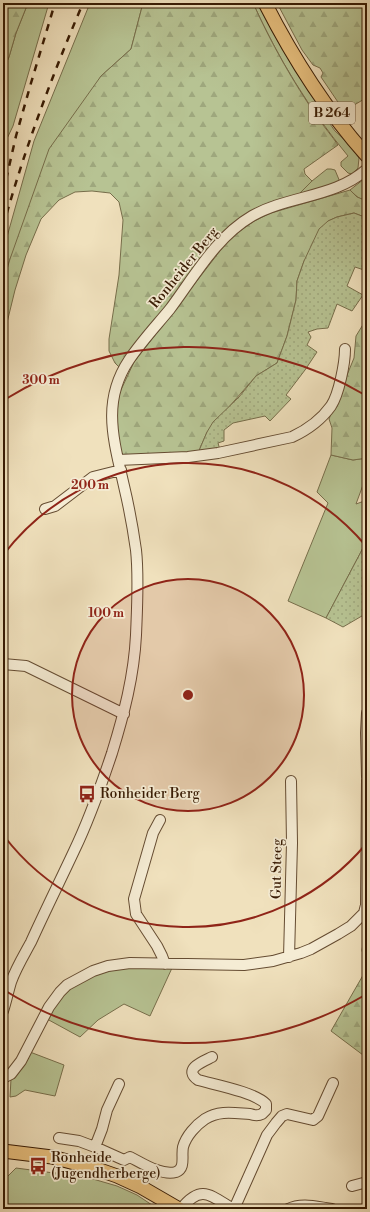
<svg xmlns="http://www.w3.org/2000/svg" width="370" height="1212" viewBox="0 0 370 1212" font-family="'Libre Bodoni',serif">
  <defs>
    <pattern id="forest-firs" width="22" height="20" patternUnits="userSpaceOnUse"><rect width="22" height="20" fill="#b7c393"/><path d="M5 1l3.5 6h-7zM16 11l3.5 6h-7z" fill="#9ea77d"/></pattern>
    <pattern id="garden-dots" width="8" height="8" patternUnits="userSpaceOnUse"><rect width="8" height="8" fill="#b7c393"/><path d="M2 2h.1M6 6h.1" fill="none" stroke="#9ea77d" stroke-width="1.8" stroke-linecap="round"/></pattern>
  </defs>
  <rect width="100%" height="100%" fill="#f0e1bd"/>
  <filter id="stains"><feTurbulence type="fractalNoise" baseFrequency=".005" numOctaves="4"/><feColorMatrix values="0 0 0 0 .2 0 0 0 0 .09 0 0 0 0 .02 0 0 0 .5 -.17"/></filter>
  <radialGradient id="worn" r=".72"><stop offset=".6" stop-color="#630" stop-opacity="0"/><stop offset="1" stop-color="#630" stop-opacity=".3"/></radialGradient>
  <path fill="#b7c393" stroke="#776e4b" d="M28,3H49L13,126L3,147V70L9,57L16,33Z
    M90,3H143L131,49L101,76L10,259L3,283V251L34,141Z
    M253,3H259L325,117L335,131L348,143L359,158L358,168L352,174L348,173L341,166V162L348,156C309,109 278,58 253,3Z
    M327,169H331L335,170L340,182L299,194L312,181Z
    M367,178V201C360,200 355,195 350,190L364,179Z
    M331,455L353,460L367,458V474L356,504L367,500V538L363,548L326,618L288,601L328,503L317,492Z
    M139,965L172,968L150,1016L124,1004L98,1020L80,1037L47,1019L60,997L66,991L99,973Z
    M30,1052L64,1065L55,1096L25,1090L16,1096L10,1097L11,1079L19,1072Z
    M16,1168L54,1173H72L86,1177L117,1186L137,1195L158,1209H6L5,1179Z"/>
  <path fill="url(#forest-firs)" stroke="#776e4b" d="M3,3H28L16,33L9,57L3,70Z
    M143,3H253C271,43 293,82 318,118C324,127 332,136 338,145L304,169L305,174L312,181L299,194L249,214L166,307L127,354L119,367L115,363L109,351V339L119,275L123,220L119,202L110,193L92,191L75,192L59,200L41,219L26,255L15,290L3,339V283L10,259L49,149L101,76L131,49Z
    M277,3H367V98H366L344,111L321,77L323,73L320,68L313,65L302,50Z
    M350,190L357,197L367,201V218L354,213L337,217L328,221L304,261L297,281L296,300L287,336L277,363L256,376L207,432L198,453L122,457L119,442L116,417L117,403L120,392L134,362L173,312L223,247L237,233L254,221L271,213Z
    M367,318V458L353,460L331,455L332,428L329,419L354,358L356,336Z
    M367,920V1058L331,1031L366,970L362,950Z"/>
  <path fill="url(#garden-dots)" stroke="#776e4b" d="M354,213L367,218V271L355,267L347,286L363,295L352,311L337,304L328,328L317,329L308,332L311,337L307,345L317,352L305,370L286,395L291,399L270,421L265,416L233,423L224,430V441L218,443L220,450L198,453L207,432L213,422L239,397L256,376L277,363L287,336L296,300L297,281L304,261L319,229L328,221L337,217Z
    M367,538V613L343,627L326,618L363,548Z"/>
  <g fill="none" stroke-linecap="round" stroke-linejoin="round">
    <g stroke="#654c32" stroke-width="12">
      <path id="minor" d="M118,460L188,457L218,453L292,437C307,430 321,420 331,406C339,394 345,363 345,349
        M45,509L55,506L93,477L121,470
        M3,664L26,666L124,714
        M367,713L366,733L367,777
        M160,820L153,833L134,899L136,914L157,946L162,956L165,964
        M289,957L292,843L291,781
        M3,1011C6,1002 8,992 11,982C16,968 24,955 31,942C45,911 60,881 74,851C89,820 101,786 112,753C124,714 134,676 136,635C137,609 139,577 136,550C133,529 129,507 124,486C114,441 101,402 129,360C141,342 156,326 170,309C194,277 216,237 252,216C289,195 335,198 367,169
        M3,1078L11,1074L21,1061L49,1007L60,992L67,985L93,971L108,966L130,963L244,965L273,961L301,953L311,949L338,934L351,926L364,913L366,905L367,780
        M119,1084L107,1110L102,1129L95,1147L124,1160L130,1157C142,1163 161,1176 176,1172C186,1168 181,1156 183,1147C186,1136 196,1125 205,1119C219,1110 234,1113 250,1114C253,1115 258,1116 262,1114C262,1114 266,1110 266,1110V1104C254,1092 216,1085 198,1080C182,1069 204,1061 212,1057
        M59,1138L79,1141L95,1147
        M352,1186L367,1182
        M181,1209C201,1184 210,1195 233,1209
        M234,1209L267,1135L276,1123L282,1116L287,1114L313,1120L318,1116L333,1083
        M288,1209C302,1202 317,1207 332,1209"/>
    </g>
    <g stroke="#371a03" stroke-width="15">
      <path id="major" d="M265,3C293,58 326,110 367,156
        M3,1151L52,1157L97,1169L117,1176L141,1187L179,1209"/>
    </g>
    <use href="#minor" stroke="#f5ecd4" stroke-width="10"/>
    <use href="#major" stroke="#e8c07e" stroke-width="13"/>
    <path stroke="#371a03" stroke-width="2.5" stroke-dasharray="7 7" stroke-linecap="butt" d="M3,193L16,136L31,83L55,3
      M3,227C24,150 52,76 83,3"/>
  </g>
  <circle cx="188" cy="695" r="116" fill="#8f2418" fill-opacity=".12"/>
  <g fill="none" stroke="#8f2418" stroke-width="2">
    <circle cx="188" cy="695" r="116"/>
    <path d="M366 844A232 232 0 0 1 4 836M4 554A232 232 0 0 1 366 546"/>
    <path d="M365 995A348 348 0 0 1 4 990M4 400A348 348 0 0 1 365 395"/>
  </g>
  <defs>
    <g id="bus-bare" transform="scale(1.38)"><path d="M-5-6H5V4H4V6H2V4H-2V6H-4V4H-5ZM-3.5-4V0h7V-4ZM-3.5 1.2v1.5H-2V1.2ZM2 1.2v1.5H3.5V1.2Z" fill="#8f2418" stroke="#f5ecd4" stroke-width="2.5" paint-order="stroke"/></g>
  </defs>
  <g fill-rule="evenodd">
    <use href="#bus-bare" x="87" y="794"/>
    <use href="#bus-bare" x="38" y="1166"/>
  </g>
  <g text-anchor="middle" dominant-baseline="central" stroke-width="3.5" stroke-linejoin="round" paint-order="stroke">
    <rect fill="#f5ecd4" stroke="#705942" stroke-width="1" x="309" y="102" width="46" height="22" rx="3"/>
    <g font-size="13" font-weight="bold" fill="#371a03">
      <text x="332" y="113">B 264</text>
    </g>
    <g font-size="14" fill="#371a03" stroke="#f5ecd4">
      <text transform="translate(184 268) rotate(-51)">Ronheider Berg</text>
      <text transform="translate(277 869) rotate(-89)">Gut Steeg</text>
    </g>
    <g font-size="14" fill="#371a03" stroke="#f5ecd4" text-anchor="start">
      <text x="100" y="794">Ronheider Berg</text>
      <text x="51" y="1158">Ronheide<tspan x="51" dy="16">(Jugendherberge)</tspan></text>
    </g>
  </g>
  <circle cx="188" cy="695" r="6" fill="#8f2418" stroke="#f5ecd4" stroke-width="2"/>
  <g font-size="12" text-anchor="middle" font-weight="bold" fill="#8f2418" stroke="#f5ecd4" stroke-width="3.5" stroke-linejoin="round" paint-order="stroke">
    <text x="41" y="384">300 m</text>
    <text x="90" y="489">200 m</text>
    <text x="106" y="617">100 m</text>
  </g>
  <rect width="370" height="1212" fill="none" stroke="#f0e1bd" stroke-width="16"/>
  <rect x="4" y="4" width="362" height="1204" fill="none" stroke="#371a03" stroke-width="2"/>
  <rect x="8" y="8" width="354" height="1196" fill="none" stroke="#371a03"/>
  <rect width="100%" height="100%" filter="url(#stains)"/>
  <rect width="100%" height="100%" fill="url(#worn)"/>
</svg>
